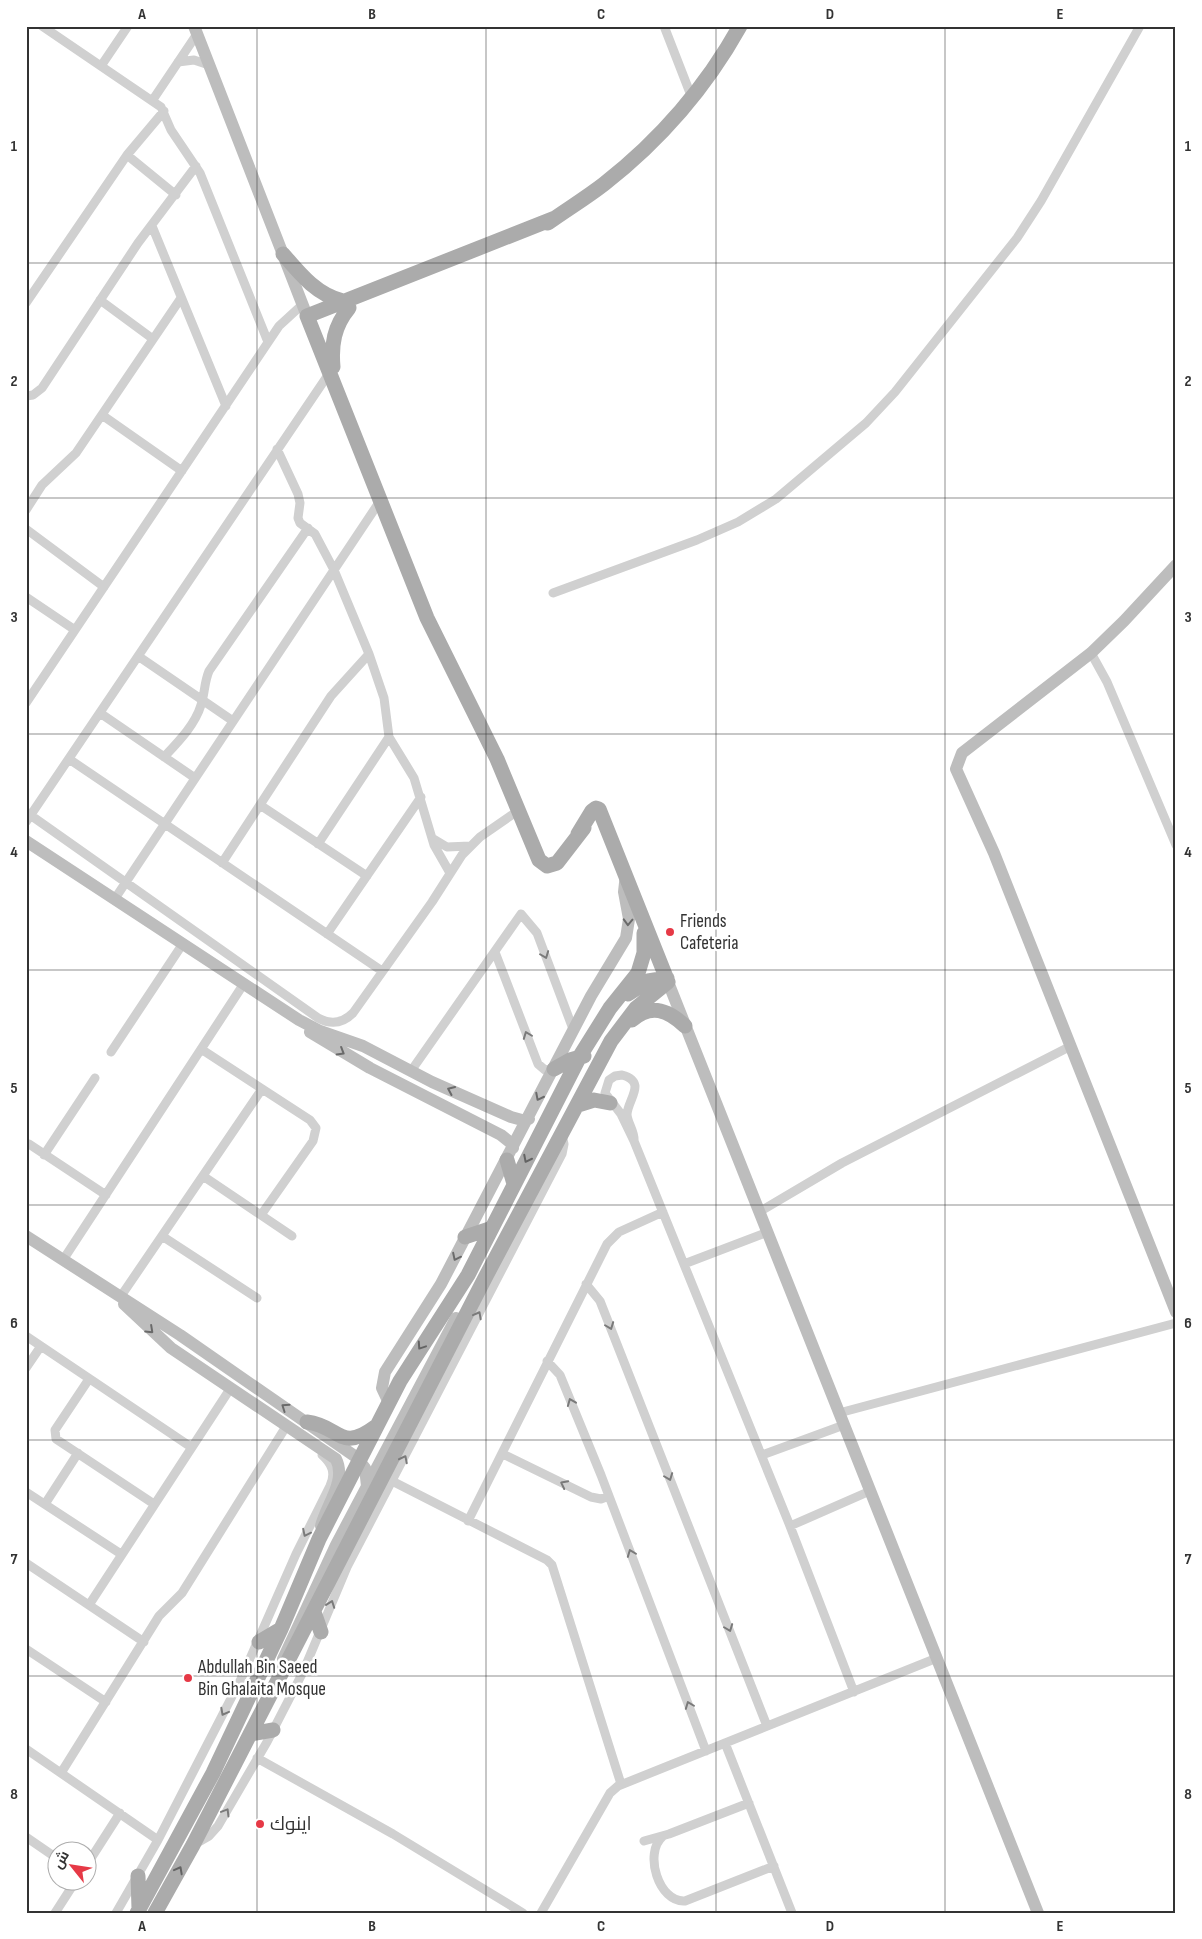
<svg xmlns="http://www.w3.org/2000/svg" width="1202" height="1939" viewBox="0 0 1202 1939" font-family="'Sofia Sans Condensed',Cairo,sans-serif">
  <rect width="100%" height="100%" fill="#fff"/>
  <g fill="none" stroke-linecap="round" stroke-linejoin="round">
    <path stroke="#d0d0d0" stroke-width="9" d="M42,26L161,107L171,130L200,173L268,342
      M664,26L692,98
      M178,62L194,60L209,65
      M101,66L128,26
      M152,101L197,34
      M127,155L176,195
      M152,226L226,406
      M100,300L153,339
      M26,303L127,155L164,111
      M26,396L33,395L42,388L138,243L196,166
      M102,415L182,471
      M277,449L298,494L300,503L298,518L300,523L315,534L334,570L369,654L384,698L389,737L414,778L434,845L450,873
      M26,510L42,485L76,453L181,298
      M26,529L104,587
      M553,593L697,540L738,522L776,499L866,423L895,392L1017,238L1041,201L1140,26
      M26,597L75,630
      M1091,653L1107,682L1176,845
      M138,656L233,721
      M26,703L279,326L303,304
      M100,713L195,778
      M164,757C178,742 195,725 201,705C205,693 204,683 209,671L308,528
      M69,759L382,971
      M260,805L367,876
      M26,812L318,1018C331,1025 343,1023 353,1013L432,902L462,855L480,837L519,810
      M26,822L330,372
      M432,838L447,847L470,846
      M318,844L389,737
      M222,863L331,696L369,654
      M114,900L380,501
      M327,934L421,797
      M495,952L538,1064L545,1070L554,1069
      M201,1049L310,1120L316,1128L313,1141L261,1215
      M111,1052L182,945
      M411,1071L521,914L537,933L573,1029
      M622,1075C648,1082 627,1100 627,1115C628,1124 635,1132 634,1141L621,1114L605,1093L609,1080L615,1076Z
      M634,1141L790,1526L854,1692
      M29,1144L106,1195
      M44,1155L95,1078
      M203,1176L292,1236
      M759,1212L842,1163L1069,1047
      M162,1236L257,1298
      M63,1260L243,985
      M684,1264L768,1232
      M586,1284L600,1301L767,1726
      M121,1296L262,1089
      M26,1336L191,1447
      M547,1361L560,1375L601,1475L706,1751
      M26,1368L41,1346
      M89,1379L55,1430L56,1439L154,1504
      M839,1413L1176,1323
      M503,1454L591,1497L601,1499L609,1496
      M762,1455L844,1425
      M392,1481L547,1560L552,1565L621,1784
      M26,1492L121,1554
      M45,1504L78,1453
      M468,1521L607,1244L619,1232L663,1212
      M790,1526L870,1491
      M26,1563L144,1642
      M89,1605L230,1389
      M26,1649L106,1702
      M725,1743L792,1913
      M26,1749L158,1840
      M257,1758L393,1834L523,1913
      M61,1773L159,1616L182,1593L287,1425
      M663,1836C643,1853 659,1903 685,1901L774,1866
      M26,1837L58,1859
      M644,1841L669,1834L749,1803
      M195,1844L209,1836L218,1826L267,1742L303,1672L347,1567L562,1154L564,1144L562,1135
      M88,1863L120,1813
      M55,1913L75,1882
      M116,1913L158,1840L241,1679L296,1554L330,1486C336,1473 332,1464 322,1455
      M541,1913L610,1793L618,1786L937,1658"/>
    <path stroke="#bdbdbd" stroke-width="12" d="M194,26L307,316
      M1176,565L1124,621L1091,653L962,753L956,769L994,853L1176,1312
      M26,841L299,1020L320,1031L363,1046L432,1082L511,1117L522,1120L529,1119
      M668,982L1038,1913
      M310,1032L370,1068L501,1135L511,1143L513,1148
      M26,1236L180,1335L356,1457L365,1468L367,1486
      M124,1304L171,1348L336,1459C347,1481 326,1505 321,1526
      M389,1403L382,1388L385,1372L441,1284L591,996L626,938L629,919L624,892L626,874
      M283,1659L336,1545L456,1318"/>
    <path stroke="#ababab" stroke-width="15" d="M555,218L307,316L427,618L497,759L539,860L547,866L557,863L584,828
      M548,223C566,210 586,198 604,184C659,141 706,87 740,26
      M283,254C300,274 317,295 343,301
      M333,367C331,345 334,326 349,308
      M628,994L648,981L667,978
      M632,1020C651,1003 668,1010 685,1026
      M554,1069L570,1060L584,1056
      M578,1105L594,1100L610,1103
      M507,1160L514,1184
      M465,1237L492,1228
      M307,1422C340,1426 340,1453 375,1427
      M314,1612L321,1632
      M259,1642L281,1629
      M250,1734L273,1730
      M138,1876L139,1909
      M137,1913L213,1773L281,1629L319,1539L400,1381L468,1275L580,1056L610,1008L638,973L644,953V933
      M155,1913L193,1845L486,1276L611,1041L636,1008L668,982L599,809L596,808L592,811L578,834"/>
  </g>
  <defs><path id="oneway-chevron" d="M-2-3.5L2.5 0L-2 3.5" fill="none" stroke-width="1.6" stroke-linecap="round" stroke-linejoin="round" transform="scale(1.25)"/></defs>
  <g stroke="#6a6a6a">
    <use href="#oneway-chevron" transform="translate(628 922) rotate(92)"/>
    <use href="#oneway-chevron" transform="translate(341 1052) rotate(31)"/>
    <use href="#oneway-chevron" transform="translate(451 1090) rotate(-156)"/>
    <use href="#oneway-chevron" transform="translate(539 1097) rotate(117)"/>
    <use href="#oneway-chevron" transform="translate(456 1257) rotate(116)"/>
    <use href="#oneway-chevron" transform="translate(150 1330) rotate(43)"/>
    <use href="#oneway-chevron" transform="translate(285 1407) rotate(-145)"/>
  </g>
  <g stroke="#7a7a7a">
    <use href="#oneway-chevron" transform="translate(545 955) rotate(69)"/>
    <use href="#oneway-chevron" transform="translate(527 1035) rotate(-111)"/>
    <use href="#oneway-chevron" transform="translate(478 1315) rotate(-62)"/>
    <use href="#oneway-chevron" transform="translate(610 1326) rotate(69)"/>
    <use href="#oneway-chevron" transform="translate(571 1402) rotate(-112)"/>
    <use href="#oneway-chevron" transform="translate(404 1459) rotate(-63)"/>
    <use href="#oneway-chevron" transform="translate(669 1477) rotate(69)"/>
    <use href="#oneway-chevron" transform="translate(564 1484) rotate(-153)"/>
    <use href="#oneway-chevron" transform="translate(306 1533) rotate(116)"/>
    <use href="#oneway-chevron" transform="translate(631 1553) rotate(-111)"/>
    <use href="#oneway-chevron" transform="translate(331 1604) rotate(-70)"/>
    <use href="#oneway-chevron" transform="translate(729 1628) rotate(69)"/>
    <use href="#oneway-chevron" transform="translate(689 1705) rotate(-111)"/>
    <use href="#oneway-chevron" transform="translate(224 1712) rotate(118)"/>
    <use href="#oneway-chevron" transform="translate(226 1812) rotate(-59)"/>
  </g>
  <g stroke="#636363">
    <use href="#oneway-chevron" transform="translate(527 1159) rotate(117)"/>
    <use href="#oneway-chevron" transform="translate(421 1346) rotate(124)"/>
    <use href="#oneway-chevron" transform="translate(179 1870) rotate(-62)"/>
  </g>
  <path fill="none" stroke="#333" stroke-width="1" stroke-opacity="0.55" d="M257,26V1913M486,26V1913M716,26V1913M945,26V1913M26,263H1176M26,498H1176M26,734H1176M26,970H1176M26,1205H1176M26,1440H1176M26,1676H1176"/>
  <g fill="#e63946" stroke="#fff" stroke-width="2">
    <circle cx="670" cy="932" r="5"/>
    <circle cx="188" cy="1678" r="5"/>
    <circle cx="260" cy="1824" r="5"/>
  </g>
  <g text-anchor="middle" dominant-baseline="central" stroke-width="5" stroke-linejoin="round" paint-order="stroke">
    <g font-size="19" fill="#333" stroke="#fff" text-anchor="start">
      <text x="680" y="921">Friends<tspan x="680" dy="22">Cafeteria</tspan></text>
      <text x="198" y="1667">Abdullah Bin Saeed<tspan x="198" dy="22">Bin Ghalaita Mosque</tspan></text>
      <text x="270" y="1824">اينوك</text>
    </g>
  </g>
  <rect width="1202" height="1939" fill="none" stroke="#ffffff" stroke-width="55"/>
  <g transform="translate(72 1866) rotate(300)"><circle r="24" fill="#ffffff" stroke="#adadad"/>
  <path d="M0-4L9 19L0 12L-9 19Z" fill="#e63946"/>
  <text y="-8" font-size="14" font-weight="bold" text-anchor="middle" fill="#333333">ش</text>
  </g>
  <rect x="28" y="28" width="1146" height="1884" fill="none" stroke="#333" stroke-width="2"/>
  <g font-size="16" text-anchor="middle" font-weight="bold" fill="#333">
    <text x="142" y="19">A</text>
    <text x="372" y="19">B</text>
    <text x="601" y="19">C</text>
    <text x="830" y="19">D</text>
    <text x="1060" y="19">E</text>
    <text x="14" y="151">1</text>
    <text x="1188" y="151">1</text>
    <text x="14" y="386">2</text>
    <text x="1188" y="386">2</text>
    <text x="14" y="622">3</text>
    <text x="1188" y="622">3</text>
    <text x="14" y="857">4</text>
    <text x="1188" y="857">4</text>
    <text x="14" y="1093">5</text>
    <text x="1188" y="1093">5</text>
    <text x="14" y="1328">6</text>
    <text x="1188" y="1328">6</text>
    <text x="14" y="1564">7</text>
    <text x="1188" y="1564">7</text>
    <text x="14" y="1799">8</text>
    <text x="1188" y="1799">8</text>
    <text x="142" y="1931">A</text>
    <text x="372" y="1931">B</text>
    <text x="601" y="1931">C</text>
    <text x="830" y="1931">D</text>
    <text x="1060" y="1931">E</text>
  </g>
</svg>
